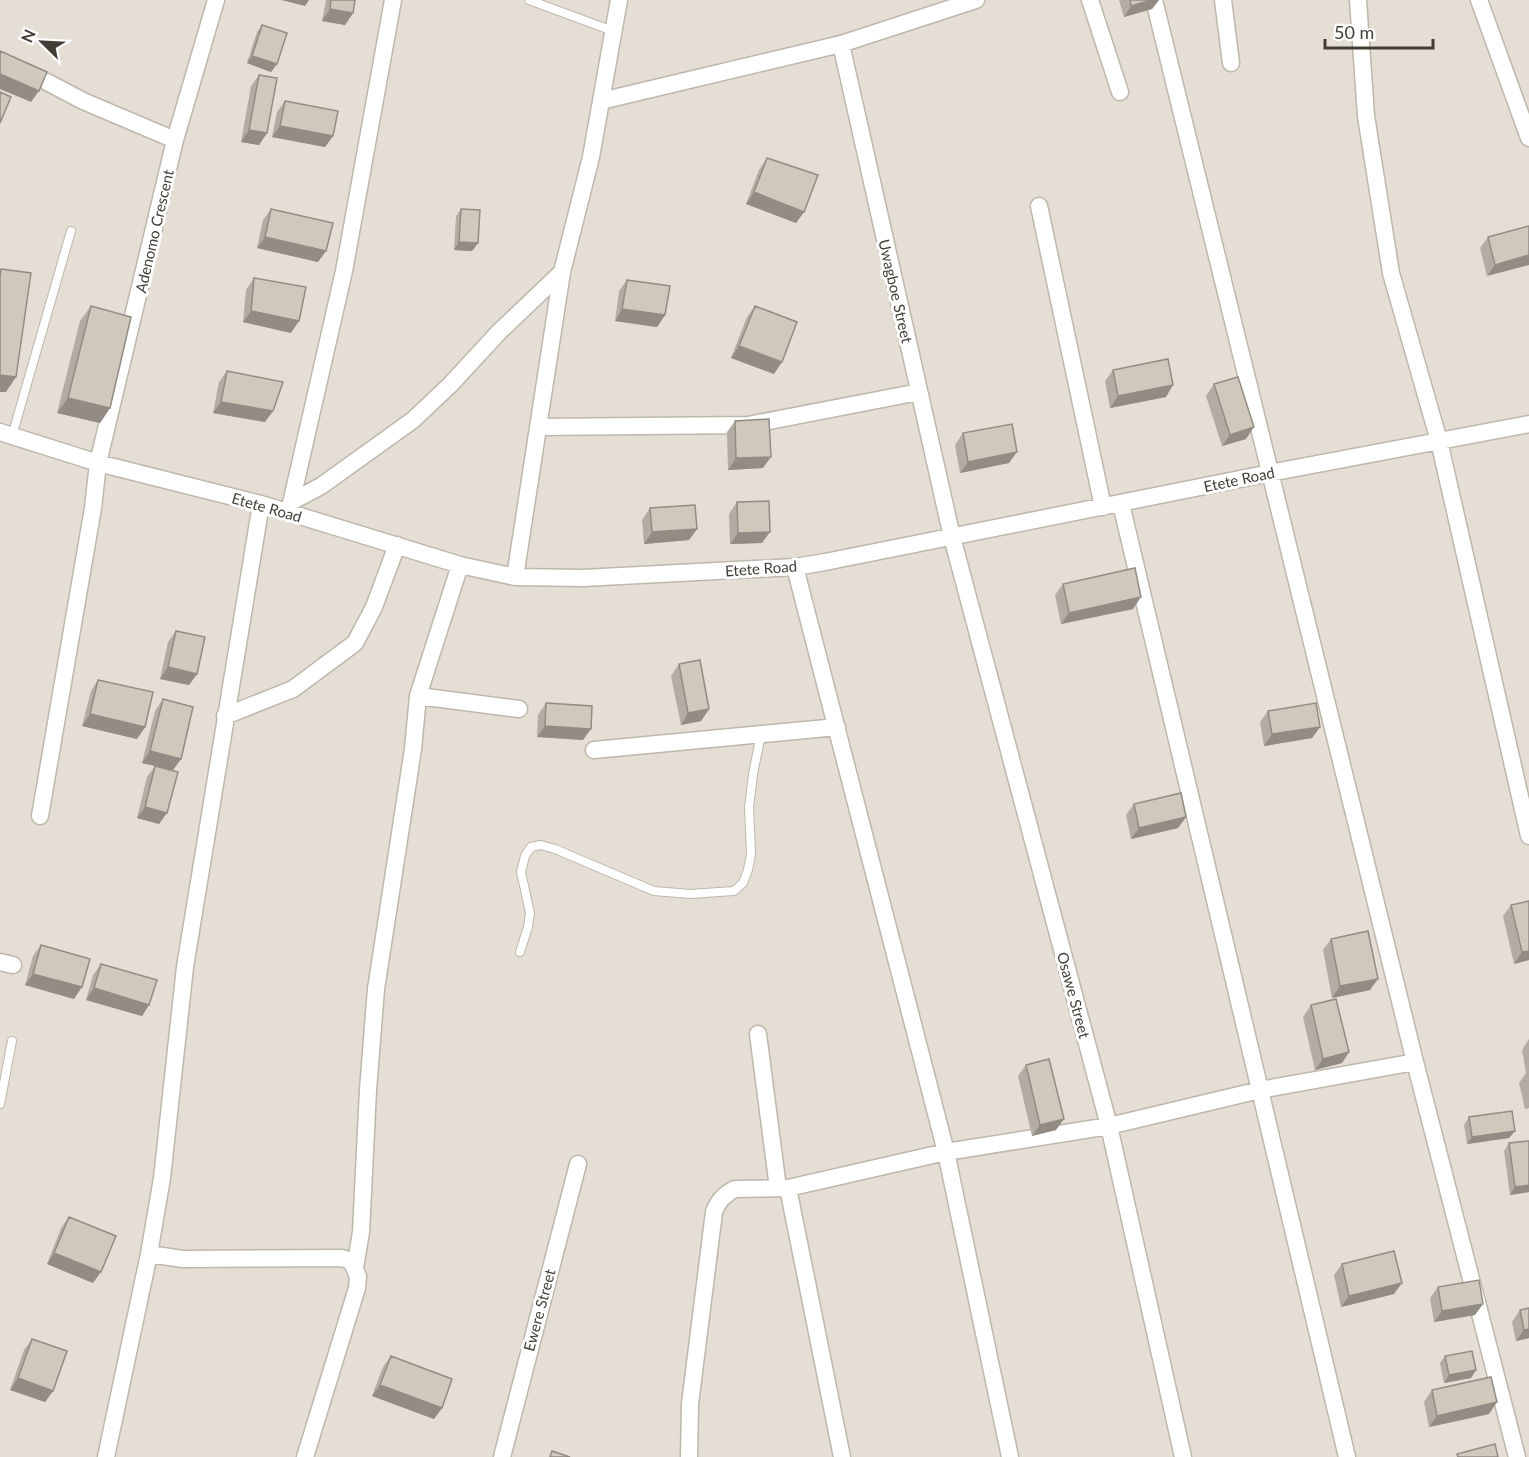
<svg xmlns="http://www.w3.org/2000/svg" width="1529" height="1457" viewBox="0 0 1529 1457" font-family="Lato,sans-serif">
  <rect width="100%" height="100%" fill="#f0ede5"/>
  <path fill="#e4ded4" d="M0,0H1529V1457H0Z"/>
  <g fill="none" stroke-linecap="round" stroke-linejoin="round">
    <g stroke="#beb7ac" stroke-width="10">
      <path id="service" d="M529,0L613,31
        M12,436L71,231
        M520,952L528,927L530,913L521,872L525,856L531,847L541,845L555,849L654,891L690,894L734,891L743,883L748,870L751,854L749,808L753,774L761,734
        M0,1104L12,1041"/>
    </g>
    <g stroke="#beb7ac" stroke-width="19">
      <path id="minor" d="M1090,0L1120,92
        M1154,0L1415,1062L1517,1457
        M1223,0L1231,63
        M1358,0L1366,116L1391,273L1439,441L1529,836
        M1479,0L1529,138
        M841,44L952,537L1109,1126L1183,1457
        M47,82L83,101L175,140
        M601,101L841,44L976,0
        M1039,206L1103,507
        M539,427L748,425L919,392
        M0,432L98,463L261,504L460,565L515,577L583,578L795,567L825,562L1270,473L1529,424
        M291,502L321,486L413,420L450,385L499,332L562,272
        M1121,504L1347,1457
        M289,512L344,271L393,0
        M795,567L946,1152L1010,1457
        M515,577L562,272L591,157L619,0
        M418,696L519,709
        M225,716L293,689L355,643L374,607L397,545
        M594,750L837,727
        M40,816L93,508L98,463L175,140L216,0
        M0,962L13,965
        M758,1034L778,1188
        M788,1188L842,1457
        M149,1254L183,1259L342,1258L351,1261L358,1276L357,1288L305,1457
        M355,1268L361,1232L368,1090L376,989L413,749L418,696L460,565
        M106,1457L149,1254L162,1178L185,967L261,504
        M502,1457L578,1164
        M689,1457L690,1404L714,1212C718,1201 724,1194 735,1189L788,1188L946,1152L1109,1126L1260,1090L1415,1062"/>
    </g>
    <use href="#service" stroke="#fff" stroke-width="8"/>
    <use href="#minor" stroke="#fff" stroke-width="16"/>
  </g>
  <path fill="#b4aca2" d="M326,0H355L353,13L345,25L322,21Z
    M1119,0H1159L1152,9L1124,17Z
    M262,25L277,64L271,72L247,63L257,32Z
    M259,75L267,133L259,145L241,142L251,86Z
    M285,101L333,136L325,147L272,137L277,112Z
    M767,158L804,212L796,223L746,204L759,170Z
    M271,209L318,262L257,248L263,220Z
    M461,209L478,243L472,251L454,250L456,216Z
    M1529,226L1487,276L1480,248L1488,237Z
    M254,278L291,333L243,322L246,290Z
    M627,280L665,315L657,327L615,321L619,291Z
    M91,306L110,408L100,423L57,413L80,321Z
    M755,306L774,374L731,358L747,317Z
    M1113,370L1166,397L1110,408L1105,381Z
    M227,371L265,422L213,413L219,382Z
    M1214,384L1246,439L1222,446L1206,396Z
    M735,421L763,468L728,470L727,432Z
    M963,433L1009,463L960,473L955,445Z
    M737,502L762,543L730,544L729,514Z
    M650,508L697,529L689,540L644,544L642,520Z
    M1063,584L1133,609L1061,624L1055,595Z
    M176,631L197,674L189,685L160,679L168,642Z
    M679,664L709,709L701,721L681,725L671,676Z
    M98,680L145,727L137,739L82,726L91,691Z
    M163,699L181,759L173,770L159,824L137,818L147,777L155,766L142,763L155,711Z
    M546,703L583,740L537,737L538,715Z
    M1268,711L1320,727L1312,738L1264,746L1260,722Z
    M1134,804L1186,817L1178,828L1131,839L1126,815Z
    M1529,901V960L1514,964L1503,916L1511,905Z
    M1331,939L1370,990L1332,998L1323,950Z
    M41,945L74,999L25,985L33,956Z
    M101,964L149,1005L142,1016L86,1000L93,975Z
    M1311,1005L1349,1052L1342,1063L1315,1070L1303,1017Z
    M1529,1039V1108L1525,1109L1519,1083L1526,1073L1522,1050Z
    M1026,1065L1056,1130L1032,1136L1018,1076Z
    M1469,1117L1515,1131L1509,1138L1467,1144L1464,1125Z
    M1509,1143L1529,1192L1510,1195L1504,1151Z
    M69,1217L93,1283L47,1264L61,1228Z
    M1342,1264L1394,1294L1341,1307L1334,1275Z
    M1438,1287L1475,1315L1434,1322L1430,1298Z
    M1529,1308V1338L1516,1341L1512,1322L1520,1310Z
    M32,1339L53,1391L45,1402L10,1390L24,1350Z
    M391,1356L442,1408L434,1419L372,1396L383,1367Z
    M1445,1356L1476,1370L1471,1378L1444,1383L1440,1363Z
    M1432,1390L1497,1402L1489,1414L1429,1427L1424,1402Z"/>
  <path fill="#928c84" d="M281,0H309L305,6Z
    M1152,0H1159L1152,9L1124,17L1131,6Z
    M330,9L353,13L345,25L322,21Z
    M252,56L277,64L271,72L247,63Z
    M0,74L39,91L31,102L0,89Z
    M280,126L333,136L325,147L272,137Z
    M249,130L267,133L259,145L241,142Z
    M754,192L804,212L796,223L746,204Z
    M265,237L326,251L318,262L257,248Z
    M459,242L478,243L472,251L454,250Z
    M1529,255V265L1487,276L1495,265Z
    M622,309L665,315L657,327L615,321Z
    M251,311L299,321L291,333L243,322Z
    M739,346L782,362L774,374L731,358Z
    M0,375L16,377L6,392H0Z
    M1173,385L1166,397L1110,408L1118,396Z
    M68,398L110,408L100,423L57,413Z
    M221,402L273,411L265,422L213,413Z
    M1254,427L1246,439L1222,446L1230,435Z
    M1017,452L1009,463L960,473L968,462Z
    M771,457L763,468L728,470L736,458Z
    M697,529L689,540L644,544L652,532Z
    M770,532L762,543L730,544L738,533Z
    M1141,597L1133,609L1061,624L1069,613Z
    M168,667L197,674L189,685L160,679Z
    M709,709L701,721L681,725L688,713Z
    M90,714L145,727L137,739L82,726Z
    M545,726L591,729L583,740L537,737Z
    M1320,727L1312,738L1264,746L1272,734Z
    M150,751L181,759L173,770L142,763Z
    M145,807L167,813L159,824L137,818Z
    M1186,817L1178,828L1131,839L1139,828Z
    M1529,951V960L1514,964L1522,952Z
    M33,974L82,987L74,999L25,985Z
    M1378,979L1370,990L1332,998L1340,986Z
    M94,988L149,1005L142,1016L86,1000Z
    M1349,1052L1342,1063L1315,1070L1323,1059Z
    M1064,1119L1056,1130L1032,1136L1040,1125Z
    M1515,1131L1509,1138L1467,1144L1472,1137Z
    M1529,1185V1192L1510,1195L1515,1187Z
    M54,1253L101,1272L93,1283L47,1264Z
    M1402,1283L1394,1294L1341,1307L1349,1296Z
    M1483,1304L1475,1315L1434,1322L1442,1311Z
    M1529,1329V1338L1516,1341L1524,1330Z
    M1476,1370L1471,1378L1444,1383L1449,1375Z
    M18,1378L53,1391L45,1402L10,1390Z
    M380,1385L442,1408L434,1419L372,1396Z
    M1497,1402L1489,1414L1429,1427L1437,1416Z"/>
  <path fill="#d1c8bc" stroke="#928c84" stroke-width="1.5" d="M331,0H355L353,13L330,9Z
    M1130,0H1152L1131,6Z
    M262,25L287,33L277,64L252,56Z
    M0,51L47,72L39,91L0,74Z
    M259,75L277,78L267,133L249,130Z
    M0,92L11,97L0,123Z
    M285,101L338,111L333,136L280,126Z
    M767,158L818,175L804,212L754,192Z
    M271,209L333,223L326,251L265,237Z
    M461,209L480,210L478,243L459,242Z
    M1529,226V255L1495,265L1488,237Z
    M1,269L31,273L16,377L0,375V278Z
    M254,278L306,287L299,321L251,311Z
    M627,280L670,286L665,315L622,309Z
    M91,306L131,317L110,408L68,398Z
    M755,306L797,322L782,362L739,346Z
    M1168,359L1173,385L1118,396L1113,370Z
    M227,371L283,382L273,411L221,402Z
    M1238,377L1254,427L1230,435L1214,384Z
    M769,419L771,457L736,458L735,421Z
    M1012,424L1017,452L968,462L963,433Z
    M769,501L770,532L738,533L737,502Z
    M695,505L697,529L652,532L650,508Z
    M1135,568L1141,597L1069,613L1063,584Z
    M176,631L205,637L197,674L168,667Z
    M700,660L709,709L688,713L679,664Z
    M98,680L153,692L145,727L90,714Z
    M163,699L193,707L181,759L150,751Z
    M546,703L592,706L591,729L545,726Z
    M1316,703L1320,727L1272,734L1268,711Z
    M155,766L178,772L167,813L145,807Z
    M1181,793L1186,817L1139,828L1134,804Z
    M1529,901V951L1522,952L1511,905Z
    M1368,931L1378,979L1340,986L1331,939Z
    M41,945L90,959L82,987L33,974Z
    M101,964L157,980L149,1005L94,988Z
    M1336,999L1349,1052L1323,1059L1311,1005Z
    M1049,1059L1064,1119L1040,1125L1026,1065Z
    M1512,1111L1515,1131L1472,1137L1469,1117Z
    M1529,1141V1185L1515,1187L1509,1143Z
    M69,1217L116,1236L101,1272L54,1253Z
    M1394,1251L1402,1283L1349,1296L1342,1264Z
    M1479,1280L1483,1304L1442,1311L1438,1287Z
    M1529,1308V1329L1524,1330L1520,1310Z
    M32,1339L67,1351L53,1391L18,1378Z
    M1472,1351L1476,1370L1449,1375L1445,1356Z
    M391,1356L452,1379L442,1408L380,1385Z
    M1491,1377L1497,1402L1437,1416L1432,1390Z
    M1495,1444L1498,1457H1458L1457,1454Z
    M552,1451L570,1457H550Z"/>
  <g text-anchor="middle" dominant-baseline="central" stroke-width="6" stroke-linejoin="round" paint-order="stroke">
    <g font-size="15" fill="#423d35" stroke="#fff">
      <text transform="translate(154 231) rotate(-77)">Adenomo Crescent</text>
      <text transform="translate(896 291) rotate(77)">Uwagboe Street</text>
      <text transform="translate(1239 479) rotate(-12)">Etete Road</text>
      <text transform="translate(267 507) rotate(16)">Etete Road</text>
      <text transform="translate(761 568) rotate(-4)">Etete Road</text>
      <text transform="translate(1074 995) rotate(75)">Osawe Street</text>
      <text transform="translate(539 1310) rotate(-75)">Ewere Street</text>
    </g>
  </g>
  <g transform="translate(42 42) rotate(294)" stroke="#ffffff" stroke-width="4.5" paint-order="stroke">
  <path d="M0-4.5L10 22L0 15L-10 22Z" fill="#423d35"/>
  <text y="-9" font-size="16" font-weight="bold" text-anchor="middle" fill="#423d35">N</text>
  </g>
  <path d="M1325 39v9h108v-9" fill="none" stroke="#423d35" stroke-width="3"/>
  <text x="1334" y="39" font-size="18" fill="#423d35" stroke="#ffffff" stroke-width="4.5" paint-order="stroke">50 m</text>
</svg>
